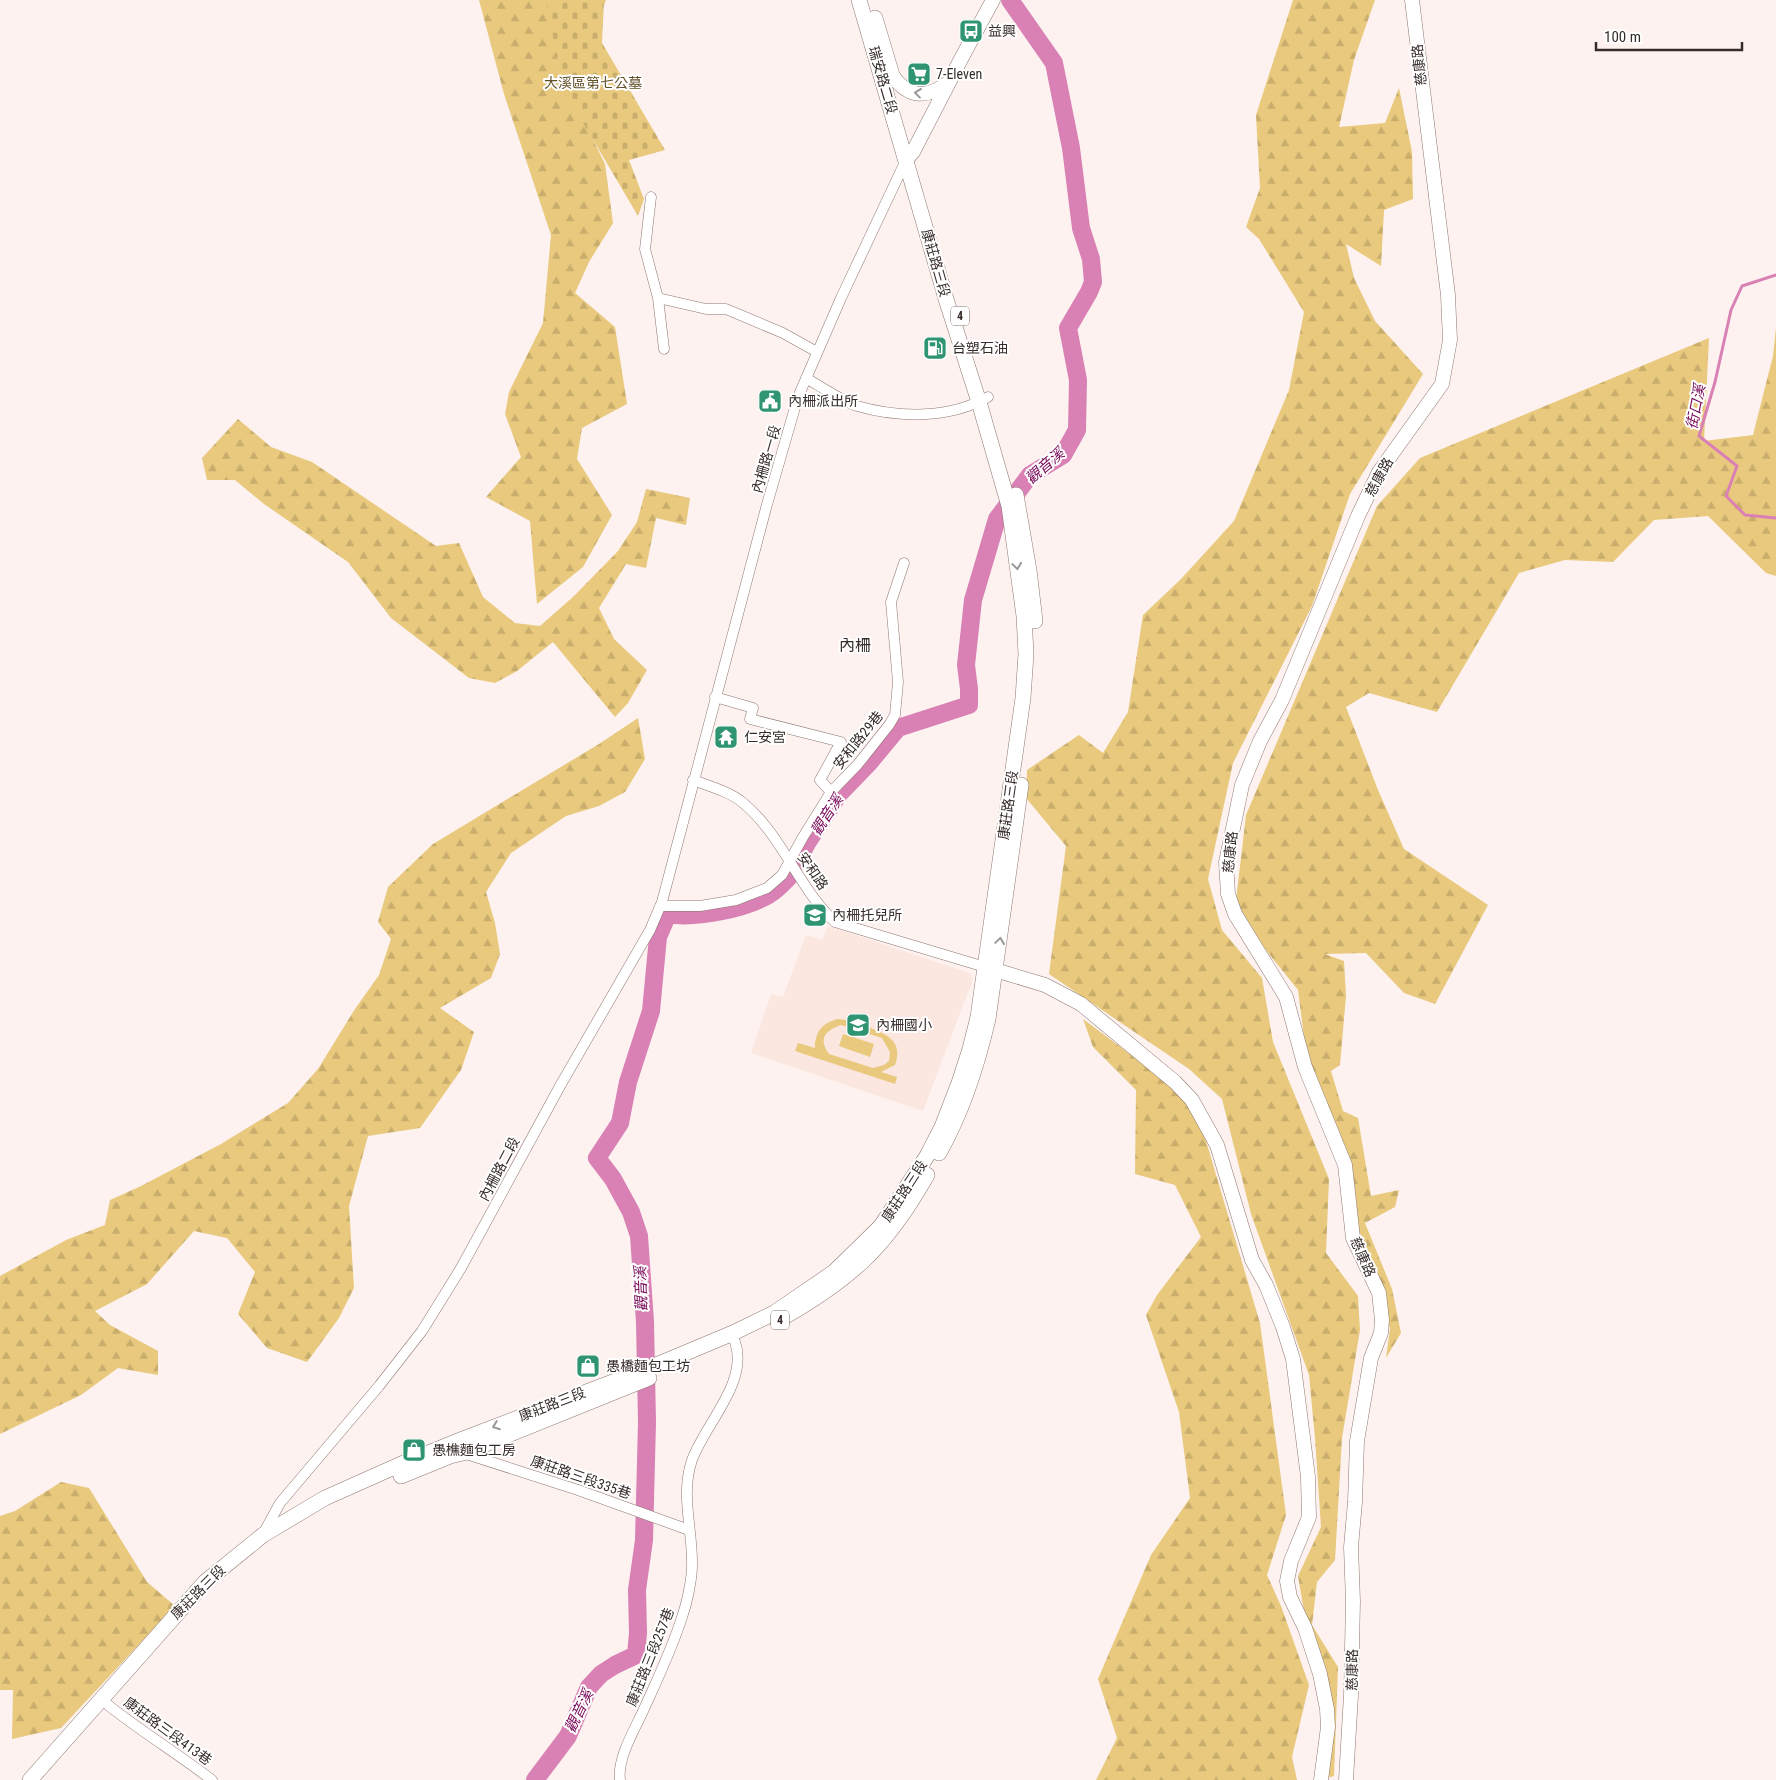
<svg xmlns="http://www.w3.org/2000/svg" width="1776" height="1780" viewBox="0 0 1776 1780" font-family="'Roboto Condensed','Noto Sans TC',sans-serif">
  <defs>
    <pattern id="forest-firs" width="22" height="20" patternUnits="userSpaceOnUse" patternTransform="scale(1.25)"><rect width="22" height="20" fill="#e8c97d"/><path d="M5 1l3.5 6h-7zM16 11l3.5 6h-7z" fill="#c8ad6c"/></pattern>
    <pattern id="cemetery-stones" width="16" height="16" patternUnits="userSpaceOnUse" patternTransform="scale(1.25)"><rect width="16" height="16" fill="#e8c97d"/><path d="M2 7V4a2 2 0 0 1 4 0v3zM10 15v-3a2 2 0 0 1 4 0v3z" fill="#c8ad6c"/></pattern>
  </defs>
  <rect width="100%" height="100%" fill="#fdf2ef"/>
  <path fill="#fbe6e0" d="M828,926L970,973L973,979L923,1111L751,1053L771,994L783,997L806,935L822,940Z"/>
  <path fill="url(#forest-firs)" d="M479,0H606L597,22L565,83L605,164L613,223L589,262L575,293L615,327L627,404L582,428L577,459L612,515L583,567L537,604L530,521L486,497L521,457L505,414L509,392L543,323L551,235L504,94Z
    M1293,0H1375L1354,60L1339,127L1385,123L1399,88L1412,152L1413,199L1384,210L1381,266L1346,244L1354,278L1375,321L1423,374L1350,494L1312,606L1233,763L1208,879L1222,930L1262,978L1273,1042L1329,1179L1326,1253L1358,1296L1360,1330L1342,1438L1335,1560L1317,1582L1312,1625L1338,1667L1334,1776L1327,1778L1332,1721L1307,1629L1298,1576L1321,1527L1315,1438L1309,1375L1251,1214L1222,1099L1189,1069L1049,974L1066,846L1026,798L1027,770L1079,735L1103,753L1128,712L1143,615L1181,579L1234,521L1289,390L1304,312L1259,239L1246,227L1260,188L1256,115Z
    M1776,327V576L1766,573L1708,516L1654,520L1613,562L1565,560L1519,573L1437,712L1369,693L1346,707L1378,790L1404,849L1488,905L1435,1004L1404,993L1366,953L1325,954L1344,961L1346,996L1340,1065L1331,1071L1343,1111L1358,1118L1371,1196L1399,1190L1395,1207L1365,1223L1392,1289L1401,1333L1386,1358L1390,1329L1375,1269L1356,1240L1355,1186L1329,1112L1307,1060L1298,990L1253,934L1236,900L1246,815L1377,506L1420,458L1709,338L1704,441L1753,435L1773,356Z
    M238,419L271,447L312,462L436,546L459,543L483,597L515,623L540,626L574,596L618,551L637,522L646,489L690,498L686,525L656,518L646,568L626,564L599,608L614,639L647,670L628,703L615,717L553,642L517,671L495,683L469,678L391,618L348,562L264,504L235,480H207L202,458Z
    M638,718L645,759L625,792L599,806L566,816L511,853L486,892L495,923L500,954L491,978L440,1008L474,1032L461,1070L420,1128L368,1136L349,1206L354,1288L339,1318L307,1362L267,1348L238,1314L255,1272L227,1238L194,1231L147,1284L95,1311L110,1325L158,1351V1375L118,1368L81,1395L0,1434V1276L66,1240L105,1225L110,1200L141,1186L221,1144L288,1103L318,1069L355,1009L379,975L391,939L378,922L388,887L433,844L599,744Z
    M1083,1019L1178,1090L1201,1124L1260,1323L1286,1515L1267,1575L1281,1606L1309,1685L1292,1757L1297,1780H1096L1117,1738L1098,1679L1151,1555L1190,1498L1179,1412L1146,1315L1157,1295L1201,1237L1175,1185L1135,1174L1136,1090L1093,1047Z
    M61,1482L89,1488L147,1582L175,1606L61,1728L12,1739L13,1690H0V1516L15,1511Z"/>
  <path fill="url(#cemetery-stones)" d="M546,0H604L602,43L665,150L629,160L644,199L638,216L563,89Z"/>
  <path fill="#e8c97d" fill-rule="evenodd" d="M838,1019C848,1020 858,1023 868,1027C886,1034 904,1041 895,1065L881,1072L897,1077L895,1084L795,1051L798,1043L815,1048C815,1032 822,1023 838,1019ZM841,1025L882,1038L890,1052L889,1061L884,1065L873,1068L829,1054C818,1038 825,1031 841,1025Z
    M843,1034L874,1044L870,1057L839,1046Z"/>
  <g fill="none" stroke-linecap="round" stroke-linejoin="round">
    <path stroke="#d980b5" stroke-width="3" d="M1776,275L1742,286L1731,310L1715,382L1699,436L1737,466L1726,496L1745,515L1776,518"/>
    <path stroke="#d980b5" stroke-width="18" d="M797,862L807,843L839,794L869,763L898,728L969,705V689L966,665L973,600L997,519L1030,475L1063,455L1077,430L1078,380L1068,328L1089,292L1093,282L1091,259L1081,228L1071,148L1054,63L1010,0
      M535,1780L568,1736L589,1687L601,1674L615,1665L636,1655L638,1633L637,1590L644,1540L647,1422L645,1322L639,1236L631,1212L613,1179L597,1158L620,1123L628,1082L651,1011L658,937L668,914C695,919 746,909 770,894C777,890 784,882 790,876"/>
    <g stroke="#8e7770" stroke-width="11">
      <path id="street" d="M651,197L645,249L658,298L664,349
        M658,298L706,309H726L783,333L817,352
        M806,378C820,386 842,401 857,406C899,418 949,419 988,397
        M715,697L753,708L750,719L841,742L820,780L831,792
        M693,780C709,786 728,791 742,802C782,834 798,888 835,922L985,967
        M660,906H700L736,900L767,888L782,875L803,837L831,792L858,764L889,725L895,715L898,682L891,602L904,563
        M463,1453L578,1490L689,1530
        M263,1534L280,1503L379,1386L422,1331L461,1268L560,1086L650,930L662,902L766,508L798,397L841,298L906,160
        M108,1705C142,1732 178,1754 212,1780
        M620,1780C617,1758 635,1729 644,1709C658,1678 673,1647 683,1614C687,1602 692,1579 692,1566C693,1530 680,1495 692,1460C705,1424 749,1382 735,1342"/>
    </g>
    <g stroke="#8e7770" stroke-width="15">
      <path id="secondary" d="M892,75C908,98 926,99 948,83
        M906,160L913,152L961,59L993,0
        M985,967L1045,985L1081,1004L1175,1082L1192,1100L1217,1145L1252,1260L1266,1285L1283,1327L1293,1359L1308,1477L1309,1517L1291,1561L1287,1581L1290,1597L1305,1628L1320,1674L1327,1709L1328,1727L1321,1780
        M1346,1780L1351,1695L1353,1601L1351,1547L1355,1502L1357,1441L1371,1358L1381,1333L1382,1320L1379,1293L1353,1238L1345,1165L1305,1067L1286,997L1235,914L1228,894L1226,862L1242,785L1260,741L1282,700L1358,516L1379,472L1442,384L1450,340L1448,295L1412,0"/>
    </g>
    <g stroke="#8e7770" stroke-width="16">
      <path id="primary" d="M875,18L892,75
        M1016,495L1029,570L1035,621
        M939,1153C963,1111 977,1066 988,1019L1021,785
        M784,1317C812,1301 841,1282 865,1259C890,1235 910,1205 927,1175
        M401,1476L450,1456L463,1453L649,1378
        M30,1780L205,1582L263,1535L325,1498L399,1465L463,1439L647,1369L733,1333L774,1313L834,1272L881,1226L927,1156L942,1127L959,1083L970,1049L978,1017L1023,698L1026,654L1024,616L1009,506L979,402L946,299L859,0"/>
    </g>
    <use href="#street" stroke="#fff" stroke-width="10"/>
    <use href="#secondary" stroke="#fff" stroke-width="14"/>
    <use href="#primary" stroke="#fff" stroke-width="15"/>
  </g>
  <defs><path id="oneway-chevron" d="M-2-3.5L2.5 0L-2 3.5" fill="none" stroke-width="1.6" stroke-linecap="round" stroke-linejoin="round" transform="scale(1.25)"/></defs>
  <g stroke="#9a9694">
    <use href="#oneway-chevron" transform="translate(918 93) rotate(-173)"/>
    <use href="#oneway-chevron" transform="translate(1017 566) rotate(82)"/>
    <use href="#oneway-chevron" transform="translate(1000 941) rotate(-82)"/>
    <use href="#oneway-chevron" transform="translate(496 1426) rotate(159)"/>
  </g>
  <defs>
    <g id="bus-square" transform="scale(1.25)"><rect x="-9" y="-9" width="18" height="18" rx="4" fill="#2e9471" stroke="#fff"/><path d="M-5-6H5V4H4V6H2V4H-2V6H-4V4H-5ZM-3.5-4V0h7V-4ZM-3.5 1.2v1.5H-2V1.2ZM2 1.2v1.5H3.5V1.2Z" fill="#fff"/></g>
    <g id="supermarket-square" transform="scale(1.25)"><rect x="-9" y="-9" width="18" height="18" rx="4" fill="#2e9471" stroke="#fff"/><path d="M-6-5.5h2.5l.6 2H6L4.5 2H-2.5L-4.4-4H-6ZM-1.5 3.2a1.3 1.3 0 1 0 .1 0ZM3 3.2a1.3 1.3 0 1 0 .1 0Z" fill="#fff"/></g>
    <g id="fuel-square" transform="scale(1.25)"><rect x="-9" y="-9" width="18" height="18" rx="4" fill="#2e9471" stroke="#fff"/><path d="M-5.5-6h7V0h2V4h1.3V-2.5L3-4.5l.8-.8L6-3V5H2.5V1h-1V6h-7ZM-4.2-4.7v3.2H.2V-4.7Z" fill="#fff"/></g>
    <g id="civic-square" transform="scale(1.25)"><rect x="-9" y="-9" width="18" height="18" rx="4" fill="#2e9471" stroke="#fff"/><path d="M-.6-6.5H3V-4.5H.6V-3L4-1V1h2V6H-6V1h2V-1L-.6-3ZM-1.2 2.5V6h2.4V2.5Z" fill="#fff"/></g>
    <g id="temple-square" transform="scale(1.25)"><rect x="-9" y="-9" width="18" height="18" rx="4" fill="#2e9471" stroke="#fff"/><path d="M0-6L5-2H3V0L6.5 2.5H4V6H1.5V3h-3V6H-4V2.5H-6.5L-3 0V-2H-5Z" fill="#fff"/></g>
    <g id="school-square" transform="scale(1.25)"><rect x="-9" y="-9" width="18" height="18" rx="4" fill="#2e9471" stroke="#fff"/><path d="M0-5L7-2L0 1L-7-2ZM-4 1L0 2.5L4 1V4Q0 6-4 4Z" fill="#fff"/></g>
    <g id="shop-square" transform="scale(1.25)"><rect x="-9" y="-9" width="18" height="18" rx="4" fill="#2e9471" stroke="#fff"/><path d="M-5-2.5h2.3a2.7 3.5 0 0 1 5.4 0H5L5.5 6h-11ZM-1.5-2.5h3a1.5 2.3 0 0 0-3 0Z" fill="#fff"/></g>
  </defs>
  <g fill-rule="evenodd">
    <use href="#bus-square" x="971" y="31"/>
    <use href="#supermarket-square" x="919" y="74"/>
    <use href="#fuel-square" x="935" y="348"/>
    <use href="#civic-square" x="770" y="401"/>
    <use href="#temple-square" x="726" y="737"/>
    <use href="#school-square" x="815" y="915"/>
    <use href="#school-square" x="858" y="1025"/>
    <use href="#shop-square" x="588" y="1366"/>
    <use href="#shop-square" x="414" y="1450"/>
  </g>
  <g text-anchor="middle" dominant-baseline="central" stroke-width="4" stroke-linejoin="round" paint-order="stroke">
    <g fill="#fff" stroke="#726b69" stroke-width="1">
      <rect x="951" y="306.5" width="18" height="19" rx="4"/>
      <rect x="771" y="1310.5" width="18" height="19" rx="4"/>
    </g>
    <g font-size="12" font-weight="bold" fill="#362c29">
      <text x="960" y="316">4</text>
      <text x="780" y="1320">4</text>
    </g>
    <g font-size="14" fill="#362c29" stroke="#fff" text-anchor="start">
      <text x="988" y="31">益興</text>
      <text x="936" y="74">7-Eleven</text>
      <text x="952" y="348">台塑石油</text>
      <text x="788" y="401">內柵派出所</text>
      <text x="744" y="737">仁安宮</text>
      <text x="832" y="915">內柵托兒所</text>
      <text x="876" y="1025">內柵國小</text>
      <text x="606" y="1366">愚橋麵包工坊</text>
      <text x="432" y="1450">愚樵麵包工房</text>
    </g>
    <g font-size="14" fill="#362c29" stroke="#fff">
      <text transform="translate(1419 65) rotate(-96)">慈康路</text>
      <text transform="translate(883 80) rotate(74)">瑞安路二段</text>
      <text transform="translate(936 263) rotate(74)">康莊路三段</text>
      <text transform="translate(766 459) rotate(-74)">內柵路一段</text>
      <text transform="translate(1379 477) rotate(-61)">慈康路</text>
      <text transform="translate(858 740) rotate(-51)">安和路29巷</text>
      <text transform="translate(1008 805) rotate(-82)">康莊路三段</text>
      <text transform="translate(1230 852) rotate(-84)">慈康路</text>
      <text transform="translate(813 871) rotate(56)">安和路</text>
      <text transform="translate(499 1169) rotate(-62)">內柵路二段</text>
      <text transform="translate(904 1191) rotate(-57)">康莊路三段</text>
      <text transform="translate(1363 1257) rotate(66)">慈康路</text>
      <text transform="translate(552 1404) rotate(-21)">康莊路三段</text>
      <text transform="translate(581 1477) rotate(19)">康莊路三段335巷</text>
      <text transform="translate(198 1592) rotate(-45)">康莊路三段</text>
      <text transform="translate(650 1657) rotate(-68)">康莊路三段257巷</text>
      <text transform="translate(1352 1670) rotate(-89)">慈康路</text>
      <text transform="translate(168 1731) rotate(36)">康莊路三段413巷</text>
    </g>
    <g font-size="14" fill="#615027" stroke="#fff">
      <text x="593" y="83">大溪區第七公墓</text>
    </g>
    <g font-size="15" font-style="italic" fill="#760757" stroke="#fff">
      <text transform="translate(1696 407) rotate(-79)">街口溪</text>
      <text transform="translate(1045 466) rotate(-41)">觀音溪</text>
      <text transform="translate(827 815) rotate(-57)">觀音溪</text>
      <text transform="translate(641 1289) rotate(-92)">觀音溪</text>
      <text transform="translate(579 1711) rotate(-64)">觀音溪</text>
    </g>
    <g font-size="16" fill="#362c29" stroke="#fff">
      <text x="855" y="645">內柵</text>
    </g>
  </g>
  <path d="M1596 42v8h146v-8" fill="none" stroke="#362c29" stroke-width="2.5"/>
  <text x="1604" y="42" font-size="15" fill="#362c29" stroke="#ffffff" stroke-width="4" paint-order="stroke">100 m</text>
</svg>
